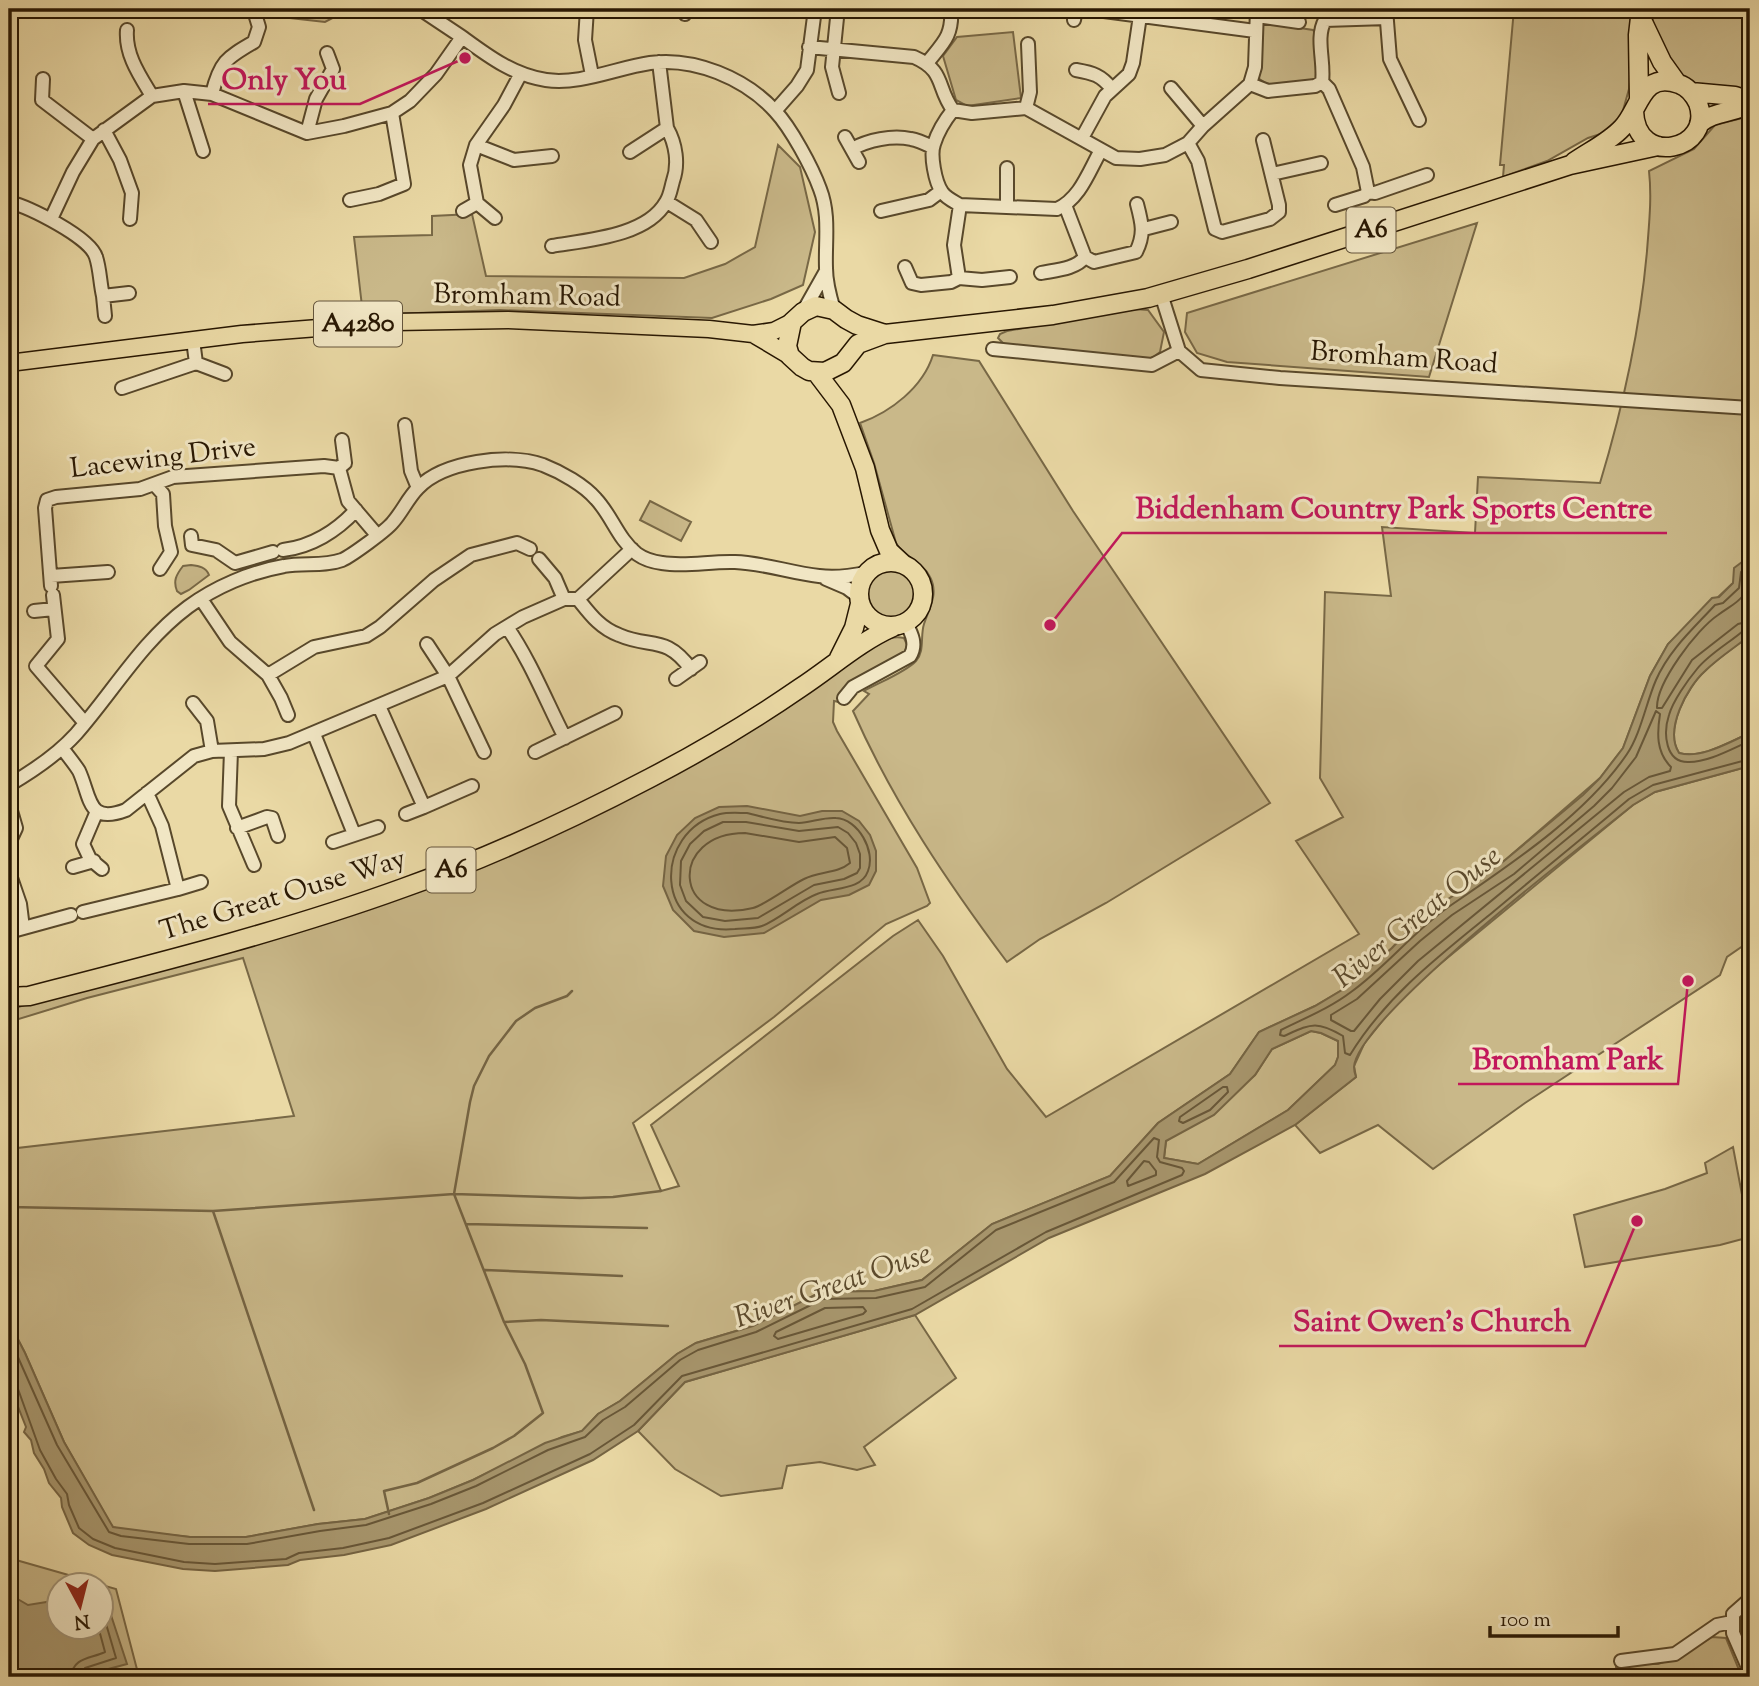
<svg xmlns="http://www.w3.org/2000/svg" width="1759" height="1686" viewBox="0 0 1759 1686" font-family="'Sorts Mill Goudy',serif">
  <rect width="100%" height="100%" fill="#ead9a5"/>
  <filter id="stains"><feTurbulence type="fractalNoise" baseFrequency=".00286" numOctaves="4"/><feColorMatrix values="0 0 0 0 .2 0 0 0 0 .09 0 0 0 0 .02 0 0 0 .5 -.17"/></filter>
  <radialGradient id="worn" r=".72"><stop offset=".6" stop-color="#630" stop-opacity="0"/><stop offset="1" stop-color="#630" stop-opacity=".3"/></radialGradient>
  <path fill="#c9b889" stroke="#786846" stroke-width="2" d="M263,9H355L352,13H342L325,22L272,16Z
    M1514,9H1632L1633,36L1629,89L1622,114L1610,131L1588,138L1547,161L1503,177L1504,165H1500Z
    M1650,9H1750V88C1736,89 1715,90 1701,87C1668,78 1656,38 1650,9Z
    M1260,22L1313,30L1317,36L1321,75L1314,82L1270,86L1258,78Z
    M1013,32L1021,98L967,106L956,100L943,56L957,37Z
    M1750,116V556L1745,559L1733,583L1668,644L1650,676L1623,748L1600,778L1504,861L1444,902L1409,930L1392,948L1347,987L1315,1006L1259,1032L1230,1074L1158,1123L1110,1176L992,1224L922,1280L874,1291L821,1292L753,1326L696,1343L677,1354L620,1401L598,1414L582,1431L562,1437L473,1480L429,1498L365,1519L318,1524L246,1537H190L122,1530L113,1527L110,1523L64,1442L25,1353L9,1322V1149L294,1116L243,958L87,998L9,1022V1010L532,843L860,650L864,654C875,645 888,634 904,638L907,645L911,646L910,649L842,696L839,702L834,701L833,722L837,731L917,868L930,903L927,906L886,924L774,1017L633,1123L661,1191L679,1186L651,1125L893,936L918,920L943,956L1007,1069L1046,1117L1359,934L1296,841L1343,817L1320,778L1325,592L1391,596L1382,527L1475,533L1478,477L1600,483C1623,407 1640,330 1647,251C1649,224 1652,198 1649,171L1694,149L1715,125Z
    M778,145L800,167L815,232L803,285L771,299L712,318L500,310L363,315L354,237L432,235V216L472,214L486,276L684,278L725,264L755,247Z
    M1477,223L1429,377L1227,362L1197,353L1185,332L1187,313Z
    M1134,309L1148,310L1164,332L1160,352L1151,359L1011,345L1004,344L998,338L1000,334L1007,331Z
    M933,355L979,361L1073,511L1270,803L1106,903L1040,939L1007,962C948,883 893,802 853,711L869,694L864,691C878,683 906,672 916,661C925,651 920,636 924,624C929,608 939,594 930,577C922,561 904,558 896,543L874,463L860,423C891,412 923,387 933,355Z
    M650,501L691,522L681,541L640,520Z
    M191,565C199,566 206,567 209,575L189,590L181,594L177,591C173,581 176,575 183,566Z
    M865 594a26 26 0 1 1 52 0a26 26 0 1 1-52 0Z
    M1750,630V733C1729,742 1702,759 1679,753C1664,730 1687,687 1705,671C1718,658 1733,648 1748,637Z
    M1750,766V941L1727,957L1720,975L1525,1103L1433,1169L1378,1125L1320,1153L1295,1125L1356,1077L1354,1066L1364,1044L1391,1010L1429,973L1633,805L1655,792Z
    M1311,1031L1321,1033L1338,1041V1057L1335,1065L1288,1110L1198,1164L1164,1158L1166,1141L1255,1075L1272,1049Z
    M1733,1147L1750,1237L1720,1245L1585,1267L1574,1215L1665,1189L1707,1173L1705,1163Z
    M915,1315L956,1378L864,1447L875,1465L857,1470L820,1462L787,1466L782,1488L721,1496L675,1469L638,1431L685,1382Z
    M9,1558L100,1584H60V1626H102V1585L116,1589L139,1677H9Z
    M1712,1637L1726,1638L1742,1677H1616V1664H1658L1681,1656Z"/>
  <path fill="#a8976e" stroke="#756443" stroke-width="2" fill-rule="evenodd" d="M1750,556V630L1748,637C1734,648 1718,658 1705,671C1687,687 1664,730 1679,753C1702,759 1729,742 1750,733V766L1655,792L1633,805C1585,844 1358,1016 1354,1067C1354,1070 1355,1074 1356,1077L1295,1125L1205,1174L1049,1238L915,1315L685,1382L638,1431L593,1460L486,1509L391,1545L344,1555L300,1560L288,1565L215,1571L183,1569L112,1555L89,1545L73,1533L62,1507L61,1498L49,1483L44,1469L34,1453L31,1440L24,1432L26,1427L9,1384V1322L25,1353L64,1442L113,1527L190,1537H246L318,1524L365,1519L429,1498L473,1480L545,1443L582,1431L598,1414L620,1401L677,1354L696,1343L753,1326L821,1292L874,1291L922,1280L992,1224L1110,1176L1158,1123L1230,1074L1259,1032L1315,1006L1347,987L1392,948L1409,930L1444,902L1504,861L1583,795L1600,778L1623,748L1650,676L1668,644L1712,598L1719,597L1733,583L1734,568ZM1311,1031L1321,1033L1338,1041V1057L1335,1065L1288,1110L1198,1164L1164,1158L1166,1141L1214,1115L1255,1075L1272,1049Z
    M747,806L800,816L822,811H842L859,821L870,835L876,851V871L869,885L849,895L821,900L764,933L724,937L694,931L673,910L663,886L666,856L677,835L695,818L719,807Z
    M9,1594L28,1605L59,1600L60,1626H102V1601L108,1606L127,1664L86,1675L83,1677H9Z"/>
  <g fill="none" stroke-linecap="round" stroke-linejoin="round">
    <path stroke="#685738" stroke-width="2" d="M1750,564L1741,572L1739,588L1723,603L1715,605C1693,629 1669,650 1656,680C1646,703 1641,733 1627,754C1585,816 1508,866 1447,908C1412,933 1386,967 1351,992C1330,1008 1305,1018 1281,1030L1280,1035L1284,1036C1311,1024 1316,1020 1343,1036L1345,1053L1350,1055C1386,996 1440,955 1493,912C1538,874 1584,837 1629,799L1653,785L1750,759
      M1750,575C1746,601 1737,601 1718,615C1697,629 1656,683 1657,708H1662L1692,660L1738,624L1750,621
      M1750,630L1743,631C1729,643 1709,654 1697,669C1687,681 1673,701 1669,715C1663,733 1665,763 1689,762C1709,762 1731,749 1750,741
      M1656,711L1660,714C1657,733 1656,752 1671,767L1670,771L1649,777L1624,792L1418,961L1380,999L1354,1031H1351L1331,1020V1015L1357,999L1420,941L1452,915L1514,874L1594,806L1612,788L1636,757Z
      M747,813C764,817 782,823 799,823C812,822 824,817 836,818C858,819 876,851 868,871C861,891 833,887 817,894C798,901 780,919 762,926C754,929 743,928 735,929C653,937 652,831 720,814C728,812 739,813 747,813Z
      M723,822H746L799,831L838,827L848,833L856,843L860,854V868L857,873L844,879L814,885L758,918L725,921L703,917L686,901L680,885L681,861L690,844L704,831Z
      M745,833L799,842L835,837L847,848L850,863C837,874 819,871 804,879C791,885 765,905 753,908C672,928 668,833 745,833Z
      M1223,1087H1227L1228,1092L1210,1110L1183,1123L1179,1121L1180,1117Z
      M1144,1161L1149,1162L1156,1171V1175L1128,1186L1127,1181Z
      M863,1307L866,1311L863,1314L778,1339L774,1336L776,1332L825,1308Z
      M9,1337L57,1445L109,1532L121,1536L189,1544H247L320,1531L366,1525L431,1504L476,1486L548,1450L585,1437L603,1420L625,1407L680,1360L698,1350L756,1332L823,1299L876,1298L925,1287L996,1230L1114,1182L1154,1138L1159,1140L1157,1157L1160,1162L1182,1168L1184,1171L1182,1175L1046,1232L912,1309L682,1376L634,1425L590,1454L483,1503L389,1538L343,1548L299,1553L286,1559L215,1564L184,1562L115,1548L93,1539L79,1528L69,1505L67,1494L56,1479L40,1450L18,1389L14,1385L9,1384
      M71,1677C73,1657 90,1659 105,1652L98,1626
      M80,1677L85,1668L116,1658L102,1610"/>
    <path stroke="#756443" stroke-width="2.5" d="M9,1207L213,1211L454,1194L580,1198L613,1197L661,1191
      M213,1211L314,1510
      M466,1224L647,1228
      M485,1270L622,1276
      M504,1322L541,1320L668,1326
      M389,1514L384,1491L417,1483L493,1448L514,1436L543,1413L525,1364L504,1322L454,1194L470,1102L474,1086L489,1056L516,1021L535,1008L567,996L572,991"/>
    <g stroke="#58482b" stroke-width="16">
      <path id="minor" d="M420,9L462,37
        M587,9L585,40L592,75
        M1089,9L1255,31
        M1386,9L1390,59L1419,120
        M685,14L686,9
        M1257,16L1299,22
        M837,18L832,67L839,93
        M1074,20L1076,9
        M127,30C125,55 140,76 152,96
        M809,47L914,57C946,71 936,87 953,110L972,113L1026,108L1116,158L1140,159L1165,155L1188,143L1203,126L1250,84L1255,67L1257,9
        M927,63C943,43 953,36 951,9
        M1076,70C1093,73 1101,75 1112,89
        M43,79L42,100L93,139
        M1322,82C1325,62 1315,38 1325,20L1387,18
        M1250,84L1268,91L1315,86L1322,82L1329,89L1363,167L1368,192
        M1171,88L1203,126
        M184,91L203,151
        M212,94C220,62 226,58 254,42L259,27L255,14
        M1026,108L1030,92L1028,44
        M953,110C945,120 938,131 934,144C930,155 935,182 942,192C946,198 953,201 960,205L1057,209C1080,199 1089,171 1101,150
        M775,111L797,86L807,70L815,9
        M104,130L120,160L132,193L130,219
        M307,133L316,99L333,69L327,53
        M845,137L859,162
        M1082,138L1105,96L1129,74L1133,63L1141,9
        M1188,143L1198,161L1215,229L1222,232L1270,219L1279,212V205L1263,140
        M476,145L514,160L552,156
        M852,149C868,140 892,135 911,139C918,140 926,144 932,147
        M630,152L667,128
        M1272,174L1321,163
        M350,200L379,194L404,184L392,113
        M9,202C29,207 90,237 96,257C100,269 100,283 103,296L129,293
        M667,202L696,220L711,242
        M1065,205L1085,257L1094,262L1136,252C1145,234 1142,223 1137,204
        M1335,205L1364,196L1368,192L1375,193L1427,175
        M1007,206V168
        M463,211L477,203
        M881,211L929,200L941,191
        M495,218L477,203L470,165L476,145L504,105L520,75
        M51,219L73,172L93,139L152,96L184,91L212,94L307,133L344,126L392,113L410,101L436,74L462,37C488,56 513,75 546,80C580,85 616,68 650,63C694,57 745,78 775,111C791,128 812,167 820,189C830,215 825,241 826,268C826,282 830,297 834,310
        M1144,229L1171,222
        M552,246C588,240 647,236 666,202C670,196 671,188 673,181C679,164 676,144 667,128L659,62
        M905,267L912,283L921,285L951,282L959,278L982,280L1010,277
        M1041,273C1056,270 1076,269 1085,257
        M959,278L954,245L960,205
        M1161,294L1179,351L1201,370L1280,378L1750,408
        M103,296L105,316
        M804,310L826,271
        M993,349L1152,365L1179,351
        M196,363L225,374
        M122,388L196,363L193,340
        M405,425L411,471L418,488
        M339,468L348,501L377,535
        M339,468L345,463L342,440
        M155,485L163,494L165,526L171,552L160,569
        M191,536L192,545L216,550L235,563L273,552
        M283,550C311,547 337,531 356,510
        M539,559L555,578L564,599
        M51,576L108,572
        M826,579L847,588L859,597
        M51,586L45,508L47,500L56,497L140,489L173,477L324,466L339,468
        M53,595L58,639L36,666L85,723
        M201,599L230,642L268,675L314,647L366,636L380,627L434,580L471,555L517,543L530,549
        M578,599C590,614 600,628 619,635C651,649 665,634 691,669
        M34,611L54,609
        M507,627C531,662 546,701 565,738
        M427,644L448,676L484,752
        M268,675L281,698L288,715
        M676,679L700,662
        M844,698L853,687L910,656C917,645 912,634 906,623
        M193,703L207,721L212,751
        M379,706L424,807L472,786
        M314,734L354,834
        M62,748C68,756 74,763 79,771C91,797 87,825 126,810L194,756L212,751L264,749L289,743L448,676L495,634L523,617L564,599H578L632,549
        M231,751L229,806L254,865
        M535,752L615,713
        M9,785C33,771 57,755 76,734C113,692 142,641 188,607C215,587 250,572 284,566C303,562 323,567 342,560C351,556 387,530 393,522C402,512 408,498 418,488C444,461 508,453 543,465C561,472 584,485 596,499C612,516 618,539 637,554C644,559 654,562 662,563C686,567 710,561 735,562C764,563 791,573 819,576C834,578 851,576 866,573
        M9,804L16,828L9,843
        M97,811L83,844L90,859L102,869
        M406,814L424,807
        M237,828L267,817L272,818L278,836
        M333,842L378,827
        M73,867L94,861
        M9,872L20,904L23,928
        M178,889L201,882
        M83,912L178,889L162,826L147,793
        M9,932L71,915
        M1750,1599L1733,1614V1633L1750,1672
        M1621,1661L1675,1654L1717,1625L1732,1622"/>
    </g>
    <g stroke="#281702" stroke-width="19">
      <path id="major" d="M753,334L790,356
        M9,363L242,334L395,322L508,320L709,329L753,334L774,331L792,322"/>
    </g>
    <g stroke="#281702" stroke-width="21">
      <path id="highway" d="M1641,18L1662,62L1677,83
        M1691,92L1735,96L1750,101
        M1639,98L1638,35L1641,9
        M1699,124C1713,111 1734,113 1750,104
        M1574,162C1590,151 1609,142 1622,128C1640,110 1641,70 1679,84C1688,87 1694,95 1698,103C1715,150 1636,169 1634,111
        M885,334L857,325L846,319L834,310L816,306L803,312L792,322L787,346L790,356L802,367L809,371L825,372L843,363L858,344L885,334L1053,315L1148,298L1248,269L1570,165L1658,146
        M816,372L841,405L865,468L880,530L889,551L903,564
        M859 594a32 32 0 1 1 64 0a32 32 0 1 1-64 0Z
        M839,658L854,628L860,604
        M9,997L29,996L56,989C173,959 290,929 403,888C488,858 570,820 650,778C702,751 752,721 800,688C832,667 859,642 893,627"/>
    </g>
    <use href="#minor" stroke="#f1e6c4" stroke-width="12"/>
    <use href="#major" stroke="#ead9a5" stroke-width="16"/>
    <use href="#highway" stroke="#ead9a5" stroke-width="18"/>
  </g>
  <g text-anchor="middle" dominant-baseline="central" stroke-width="6" stroke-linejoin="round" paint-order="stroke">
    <g fill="#f1e6c4" stroke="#64553c" stroke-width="2">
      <rect x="1346.5" y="207.5" width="49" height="45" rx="5"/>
      <rect x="314" y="301.5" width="88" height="45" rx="5"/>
      <rect x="426.5" y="847.5" width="49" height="45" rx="5"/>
    </g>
    <g font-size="26" font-weight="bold" fill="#281702">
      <text x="1371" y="230">A6</text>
      <text x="358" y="324">A4280</text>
      <text x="451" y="870">A6</text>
    </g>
    <g font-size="28" fill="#281702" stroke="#f1e6c4">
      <text transform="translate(527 297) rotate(1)">Bromham Road</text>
      <text transform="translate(1404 359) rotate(4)">Bromham Road</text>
      <text transform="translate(163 459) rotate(-7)">Lacewing Drive</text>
      <text transform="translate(283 896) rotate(-17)">The Great Ouse Way</text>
    </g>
    <g font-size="30" font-style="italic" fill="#5b4a2d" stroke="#f1e6c4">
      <text transform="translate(1418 918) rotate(-39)">River Great Ouse</text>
      <text transform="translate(833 1287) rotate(-19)">River Great Ouse</text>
    </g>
  </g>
  <path fill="none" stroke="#c2185b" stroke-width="2.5" d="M465 58L360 104H208M1050 625L1122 533H1667M1688 981L1678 1084H1458M1637 1221L1585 1346H1279"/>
  <g fill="#c2185b" stroke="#f1e6c4" stroke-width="2.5">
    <circle cx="465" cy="58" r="7"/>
    <circle cx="1050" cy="625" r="7"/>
    <circle cx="1688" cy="981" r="7"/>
    <circle cx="1637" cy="1221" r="7"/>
  </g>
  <g font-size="30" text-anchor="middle" font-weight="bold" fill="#c2185b" stroke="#f1e6c4" stroke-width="6" stroke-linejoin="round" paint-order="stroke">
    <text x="284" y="89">Only You</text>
    <text x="1394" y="518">Biddenham Country Park Sports Centre</text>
    <text x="1568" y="1069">Bromham Park</text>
    <text x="1432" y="1331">Saint Owen's Church</text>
  </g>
  <rect width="1759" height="1686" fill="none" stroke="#ead9a5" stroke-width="35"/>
  <rect x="10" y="10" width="1738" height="1665" fill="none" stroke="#281702" stroke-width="3.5"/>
  <rect x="18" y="18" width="1724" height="1651" fill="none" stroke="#281702" stroke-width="2"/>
  <g transform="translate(80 1606) rotate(173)"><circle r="33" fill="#f1e6c4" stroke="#a19376" stroke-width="2"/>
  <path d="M0-5L12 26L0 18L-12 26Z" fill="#8f2418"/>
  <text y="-10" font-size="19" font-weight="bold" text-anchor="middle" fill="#281702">N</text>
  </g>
  <path d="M1490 1626v10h128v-10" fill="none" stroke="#281702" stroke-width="3.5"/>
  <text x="1500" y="1626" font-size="21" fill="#281702" stroke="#f1e6c4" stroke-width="5" paint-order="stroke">100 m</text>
  <rect width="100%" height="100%" filter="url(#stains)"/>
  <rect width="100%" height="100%" fill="url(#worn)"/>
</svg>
